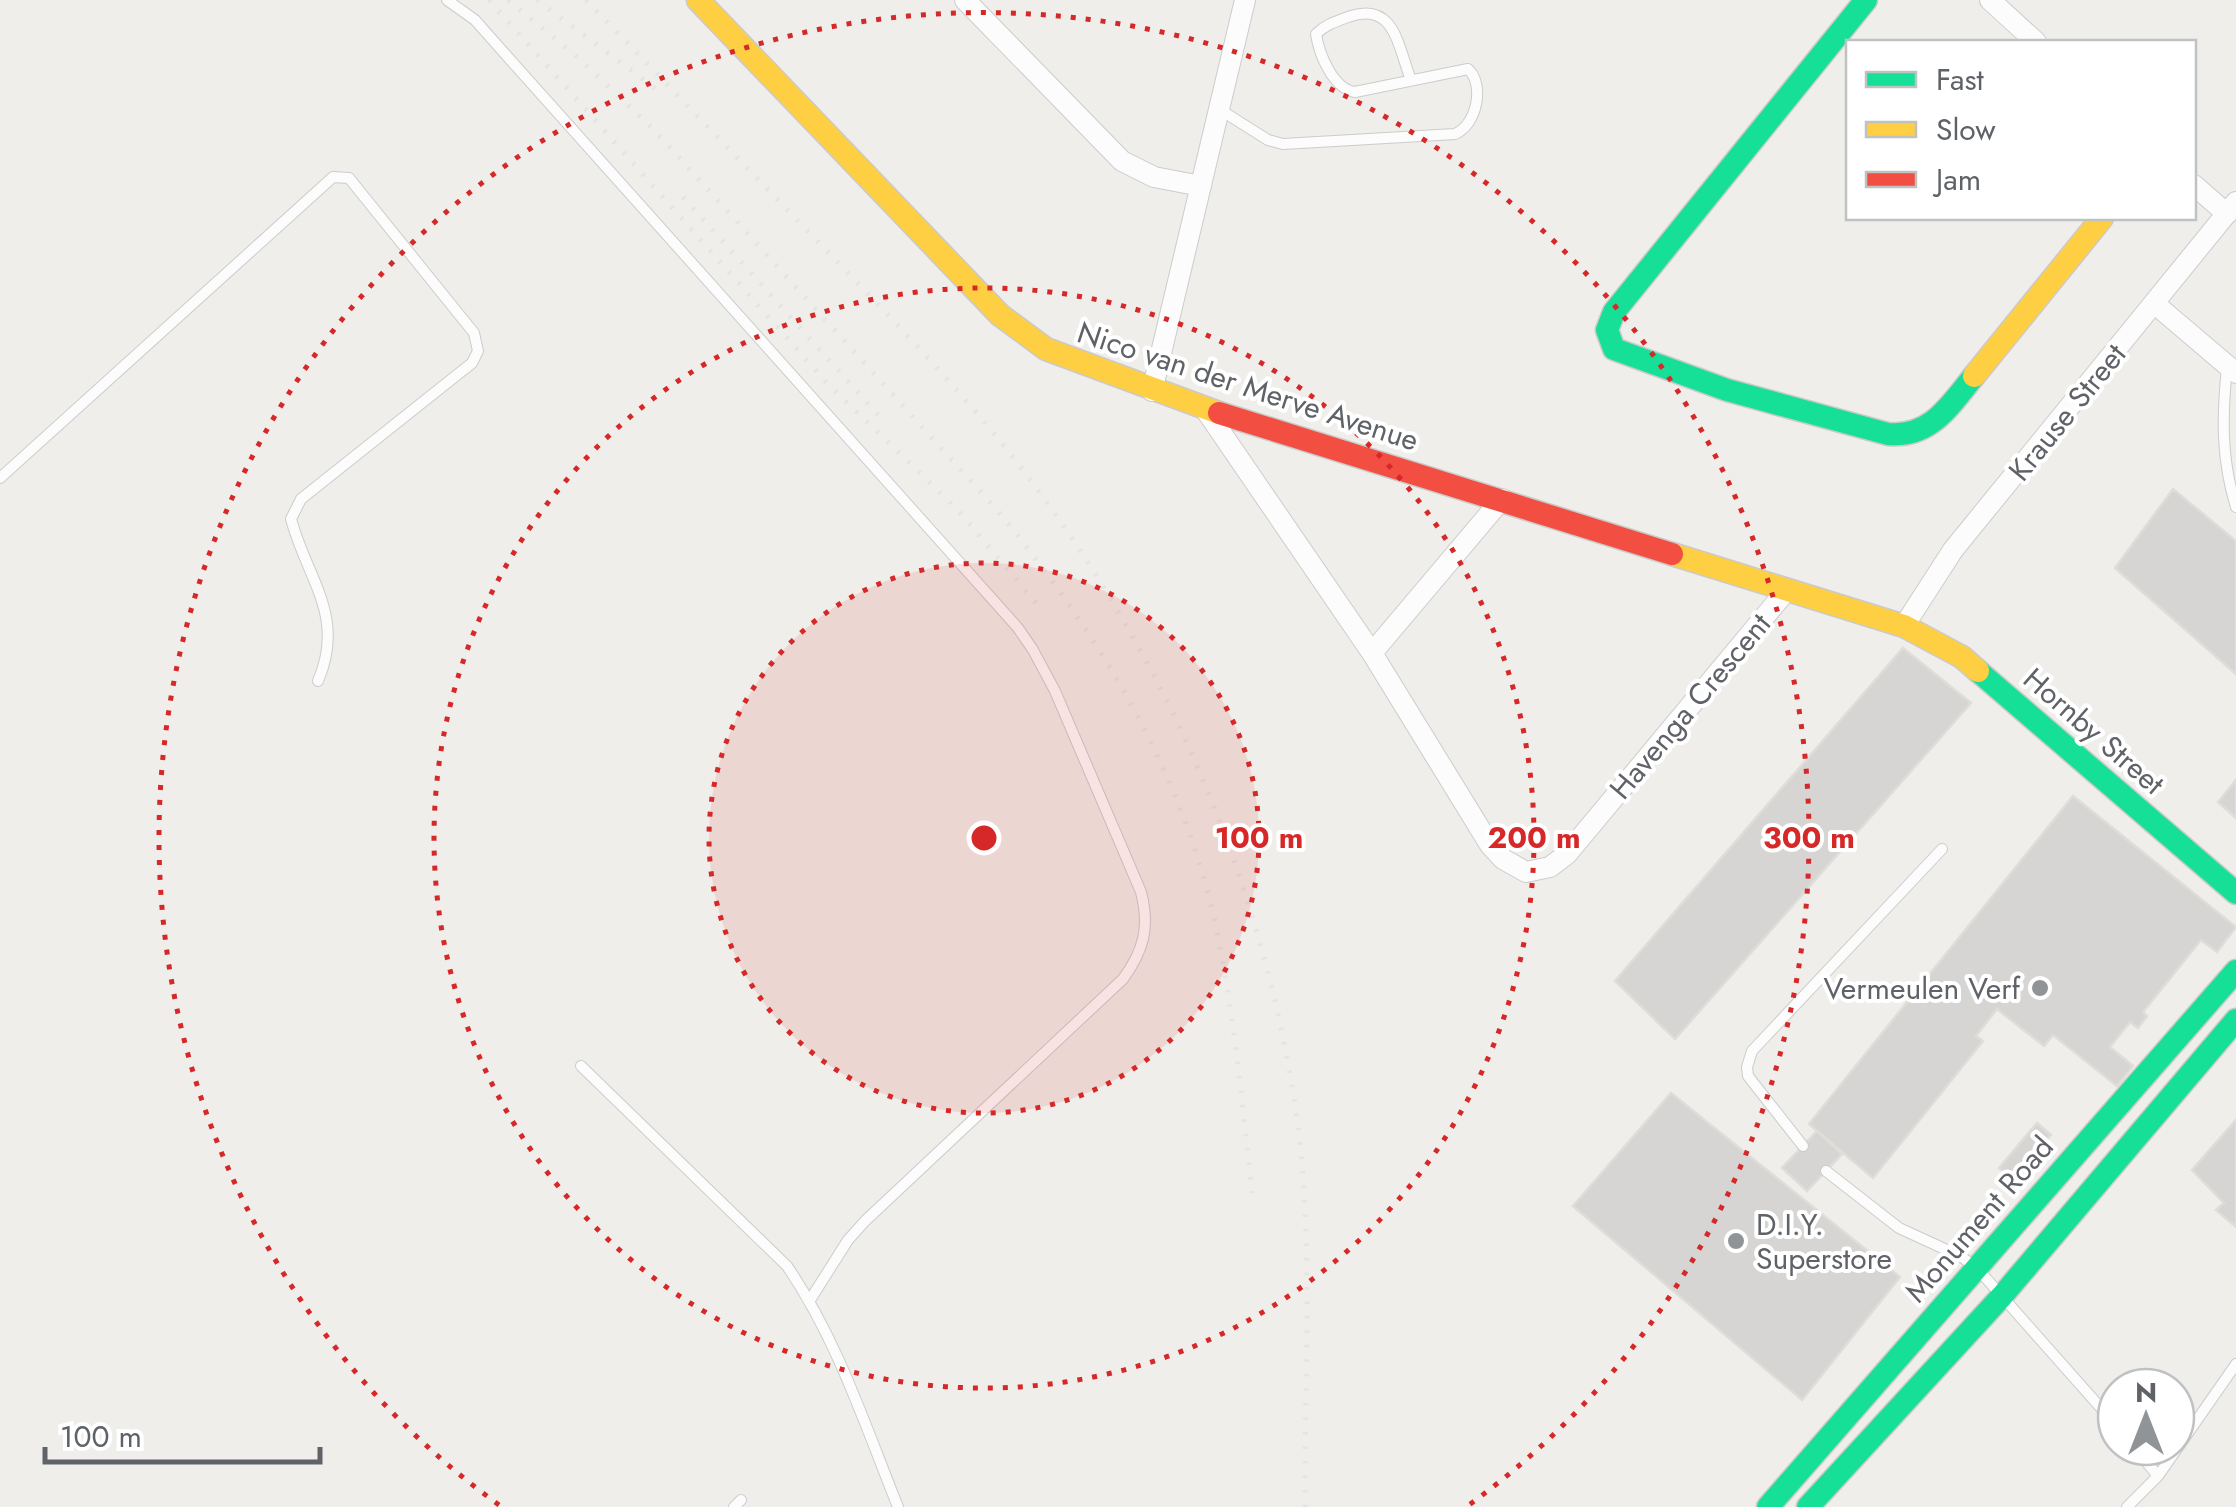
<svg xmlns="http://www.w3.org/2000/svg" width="2236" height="1507" viewBox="0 0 2236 1507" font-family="Jost,sans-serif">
  <rect width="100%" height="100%" fill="#efeeea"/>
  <path fill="#d6d5d3" stroke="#deddd9" stroke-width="2.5" d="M2173,489L2236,541V674L2115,568Z
    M1903,648L1971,703L1675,1039L1615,981Z
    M2236,780V818L2218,802Z
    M2073,796L2236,927L2217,952L2201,940L2143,1012L2147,1016L2138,1028L2130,1022L2110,1047L2133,1066L2117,1086L2053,1035L2044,1046L1997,1009L1976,1036L1983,1041L1873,1178L1809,1124Z
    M1671,1093L1900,1277L1802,1400L1573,1206Z
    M2236,1120V1227L2216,1210L2224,1203L2192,1170Z
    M2037,1123L2051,1135L2013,1180L1999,1168Z
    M1817,1131L1842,1154L1807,1191L1782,1168Z"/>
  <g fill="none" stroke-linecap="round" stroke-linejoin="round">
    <g stroke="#cbcccc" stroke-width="12">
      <path id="lane" d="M447,0L475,20L498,46L1018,628L1033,650L1055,691L1141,892C1150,927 1144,950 1123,979L865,1221L848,1240L810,1300
        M1219,109L1268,140L1283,144L1455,134C1477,125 1485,84 1468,69L1355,92C1333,89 1319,54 1316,34C1326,24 1337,21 1351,16C1395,2 1398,47 1411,80
        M2227,367C2222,416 2221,459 2236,507
        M0,478L333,177L349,178L474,333L478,351L472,363L301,499L291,519C307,579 346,616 318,681
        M581,1066L787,1266C837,1339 865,1425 898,1507
        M1803,1146L1748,1076L1747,1067L1752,1051L1942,849
        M1826,1171L1899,1228L1960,1256L1976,1267L2116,1425
        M2134,1447L2158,1476
        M734,1507L741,1500
        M2127,1507L2158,1476L2236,1364"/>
    </g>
    <g stroke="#cbcccc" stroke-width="22">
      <path id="street" d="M965,0L1122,161L1154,177L1201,186
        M1990,0L2036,42
        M2194,185L2227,214
        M2155,304L2236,373
        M1152,391L1245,0
        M1205,409L1372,653
        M1502,499L1372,653L1490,845L1503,859L1526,872L1550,867L1567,854L1786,591
        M1904,626L1953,550L2236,202"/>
    </g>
    <g stroke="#cacacb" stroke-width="25">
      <path id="fast" d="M1866,0L1614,312L1607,330L1614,349L1727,390L1888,434C1931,438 1950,405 1974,376
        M1978,671L2236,893
        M1768,1507L2236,971
        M1808,1507L2002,1296L2236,1020"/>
    </g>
    <g stroke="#cacacb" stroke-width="25">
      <path id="slow" d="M698,0L1000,315L1046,349L1219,413
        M1974,376L2102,218
        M1672,554L1904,626L1962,657L1978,671"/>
    </g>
    <g stroke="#cacacb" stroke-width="25">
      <path id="jam" d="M1219,413L1672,554"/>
    </g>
    <use href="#lane" stroke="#fdfcfc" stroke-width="10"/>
    <use href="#street" stroke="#fdfcfc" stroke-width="20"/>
    <use href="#fast" stroke="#16e098" stroke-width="22"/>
    <use href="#slow" stroke="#ffcf43" stroke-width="22"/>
    <use href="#jam" stroke="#f24e42" stroke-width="22"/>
    <path stroke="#e4e4e4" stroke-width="5" stroke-dasharray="2.5 12" stroke-linecap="butt" d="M489,0L825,381L957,509L1041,609
      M508,0L575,55L655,131L997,510C1096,630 1181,768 1215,922C1234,1011 1242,1102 1252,1193
      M537,0L657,90
      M586,0C665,82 743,164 822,246C897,324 973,402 1037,489C1171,670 1261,882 1295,1105C1315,1239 1304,1372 1305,1507
      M683,197L880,417"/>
  </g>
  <circle cx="984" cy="838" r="275" fill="#d62828" fill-opacity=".12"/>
  <g fill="none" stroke="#d62828" stroke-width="5" stroke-dasharray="5 10">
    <circle cx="984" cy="838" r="275"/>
    <circle cx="984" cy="838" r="550"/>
    <path d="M499 1505A825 825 0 1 1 1469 1505"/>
  </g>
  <g fill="#919496" stroke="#fff" stroke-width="4">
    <circle cx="2040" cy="988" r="10"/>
    <circle cx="1736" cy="1241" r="10"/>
  </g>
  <g text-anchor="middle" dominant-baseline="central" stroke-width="8" stroke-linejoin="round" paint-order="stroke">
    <g font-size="30" fill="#5f6368" stroke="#fff">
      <text transform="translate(1248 386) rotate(18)">Nico van der Merve Avenue</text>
      <text transform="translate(2067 412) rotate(-51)">Krause Street</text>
      <text transform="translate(1690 706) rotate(-50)">Havenga Crescent</text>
      <text transform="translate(2094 731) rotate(41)">Hornby Street</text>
      <text transform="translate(1979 1219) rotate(-49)">Monument Road</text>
    </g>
    <g font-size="30" fill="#5f6368" stroke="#fff" text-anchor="end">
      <text x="2020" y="988">Vermeulen Verf</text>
      <text x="1756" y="1224" text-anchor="start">D.I.Y.<tspan x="1756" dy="34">Superstore</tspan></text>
    </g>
  </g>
  <circle cx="984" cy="838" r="15" fill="#d62828" stroke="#fff" stroke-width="5"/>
  <g font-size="30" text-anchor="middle" font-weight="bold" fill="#d62828" stroke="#fff" stroke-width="8" stroke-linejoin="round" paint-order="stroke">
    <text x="1259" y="848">100 m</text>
    <text x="1534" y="848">200 m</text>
    <text x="1809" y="848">300 m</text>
  </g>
  <rect x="1846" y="40" width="350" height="180" fill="#ffffff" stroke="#bfc1c3" stroke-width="2.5"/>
  <rect x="1866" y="72" width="50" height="15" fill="#16e098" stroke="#bfc1c3" stroke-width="2.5"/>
  <text x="1936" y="90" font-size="30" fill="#5f6368">Fast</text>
  <rect x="1866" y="122" width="50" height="15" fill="#ffcf43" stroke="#bfc1c3" stroke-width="2.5"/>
  <text x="1936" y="140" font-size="30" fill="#5f6368">Slow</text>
  <rect x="1866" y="172" width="50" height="15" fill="#f24e42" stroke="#bfc1c3" stroke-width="2.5"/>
  <text x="1936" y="190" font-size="30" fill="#5f6368">Jam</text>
  <g transform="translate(2146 1417)"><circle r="48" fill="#ffffff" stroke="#bfc1c3" stroke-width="2.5"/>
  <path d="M0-8L18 38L0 25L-18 38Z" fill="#919496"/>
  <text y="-15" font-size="28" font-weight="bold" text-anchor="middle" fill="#5f6368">N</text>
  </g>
  <path d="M45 1447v15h275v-15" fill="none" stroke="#5f6368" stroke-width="5"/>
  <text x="60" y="1447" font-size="30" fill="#5f6368" stroke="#ffffff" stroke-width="8" paint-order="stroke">100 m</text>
</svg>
